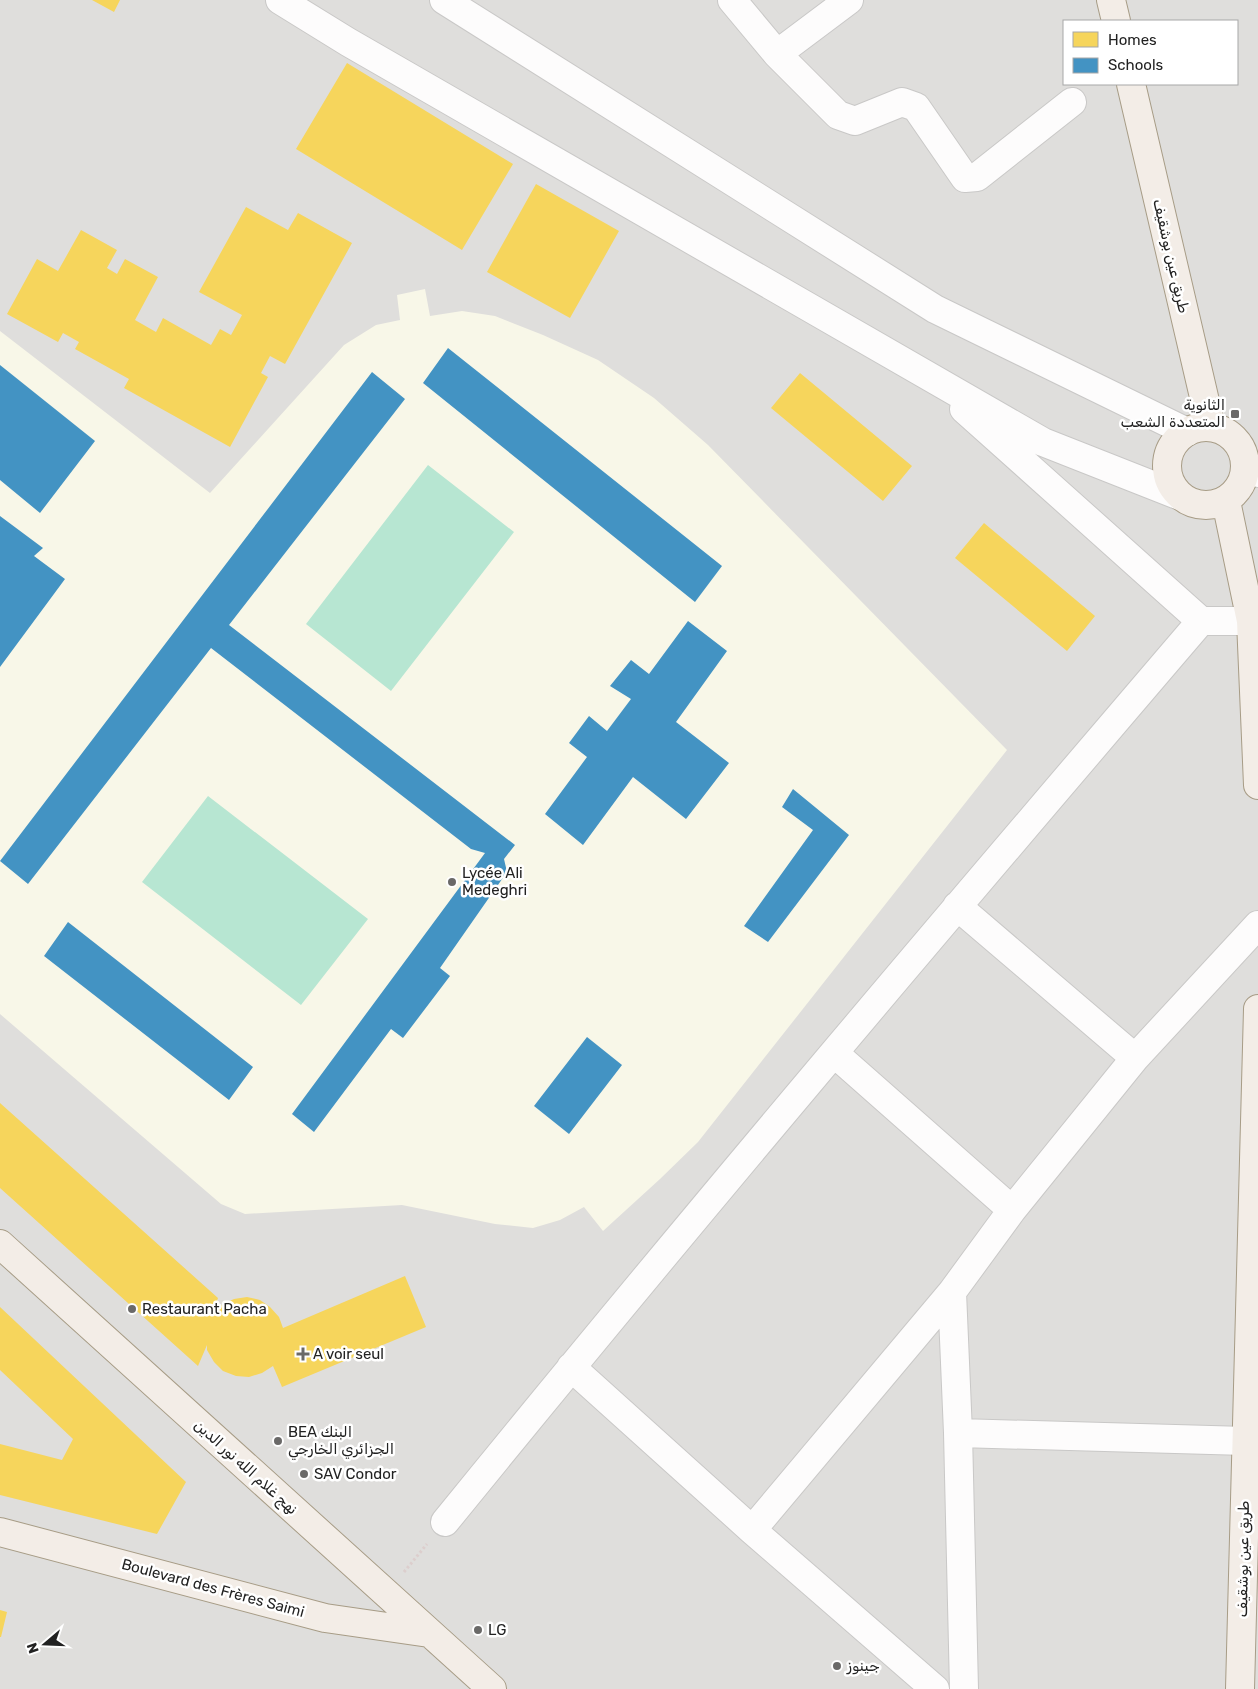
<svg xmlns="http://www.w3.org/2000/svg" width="1258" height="1689" viewBox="0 0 1258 1689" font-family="Rubik,'Noto Naskh Arabic',sans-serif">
  <rect width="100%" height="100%" fill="#f0eeeb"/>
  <path fill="#dfdedc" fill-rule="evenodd" d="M0,0H1258V1689H0ZM1064,21H1237V84H1064Z"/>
  <path fill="#f8f7e8" d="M425,289L430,316L462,311L495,316L543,335L598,360L654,398L708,445L1007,750L698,1142L660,1179L603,1231L584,1207L560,1220L533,1228L495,1224L402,1205L245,1214L221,1204L0,1014V331L210,493L344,345L376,325L400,320L397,295Z"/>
  <path fill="#b7e6d2" d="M428,465L514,532L391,691L306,624Z
    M208,796L368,919L301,1005L142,882Z"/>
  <path fill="#f6d55c" d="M92,0H120L114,12Z
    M347,63L513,164L462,250L296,149Z
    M536,184L619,231L570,318L487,272Z
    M246,207L288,230L298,213L352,243L285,364L270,356L261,373L268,377L230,447L124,388L129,379L75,349L79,342L63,333L58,342L7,314L37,259L58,271L81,230L117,250L107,268L117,274L125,259L158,277L135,320L156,332L163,318L211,345L220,329L231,335L242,315L199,292Z
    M800,373L912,466L883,501L771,408Z
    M984,523L1095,616L1067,651L955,558Z
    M0,1103L218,1298L213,1313L223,1304L234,1299L247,1297L260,1300L270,1307L279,1317L283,1328L405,1276L426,1327L282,1387L273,1366L262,1373L249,1377L236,1376L223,1371L214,1362L207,1350V1345L198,1366L0,1188Z
    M0,1307L186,1482L157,1534L0,1495V1444L62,1460L73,1439L0,1370Z
    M0,1610L7,1612L1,1637H0Z"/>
  <path fill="#4393c3" d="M448,348L722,566L695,602L423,383Z
    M0,365L95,441L40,513L0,480Z
    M372,372L405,399L229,625L515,845L504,859L507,872L440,968L450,976L403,1038L391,1029L314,1132L292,1114L485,853L471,849L211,648L28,884L0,861Z
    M0,516L43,548L34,556L65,579L0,667Z
    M688,621L727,651L676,722L729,763L686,819L633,777L583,845L545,814L587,757L569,743L589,716L607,731L631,699L610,686L631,660L649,674Z
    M793,789L849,835L768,942L744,926L813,830L782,807Z
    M68,922L253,1067L229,1100L44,956Z
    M587,1037L622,1065L569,1134L534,1106Z"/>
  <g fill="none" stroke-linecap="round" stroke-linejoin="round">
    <g stroke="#c9c8c7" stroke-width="30">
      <path id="minor" d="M280,0L348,42L1043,442L1180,496
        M444,0L935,309L1187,432
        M732,0L777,54L849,0
        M777,54L838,115L855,121L902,102L916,107L965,178L977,177L1072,102
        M964,409L1201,621
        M1246,466L1258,473
        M957,906L1135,1058
        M834,1053L1012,1210
        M952,1292L958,1433L964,1689
        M571,1367L752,1530L935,1689
        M958,1433L1246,1441
        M445,1522C692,1218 946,919 1201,621H1251
        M752,1530L952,1292L1012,1210L1135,1058L1258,925"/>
    </g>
    <g stroke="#a79c86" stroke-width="30">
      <path id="major" d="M1111,0L1116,21
        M1131,84L1211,427
        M1167 466a39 39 0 1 1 78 0a39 39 0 1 1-78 0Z
        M1226,501L1251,621L1258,785
        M0,1244L492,1689
        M0,1532L325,1618L429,1633
        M1240,1689L1258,1009"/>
    </g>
    <path stroke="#dccecd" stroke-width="3" stroke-dasharray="2.5 2.5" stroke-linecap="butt" d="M404,1572L427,1544"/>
    <use href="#minor" stroke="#fdfcfc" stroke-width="28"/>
    <use href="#major" stroke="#f3ede7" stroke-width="28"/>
  </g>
  <g fill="#6a6968" stroke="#fff" stroke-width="2">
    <rect x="1230" y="409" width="10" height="10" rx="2.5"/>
    <circle cx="452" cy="882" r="5"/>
    <circle cx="132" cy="1309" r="5"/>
    <path d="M300.5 1346.5h5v5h5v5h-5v5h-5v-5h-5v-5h5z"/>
    <circle cx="278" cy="1441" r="5"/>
    <circle cx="304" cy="1474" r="5"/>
    <circle cx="478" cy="1630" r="5"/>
    <circle cx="837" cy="1666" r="5"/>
  </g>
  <g text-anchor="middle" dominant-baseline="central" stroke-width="5" stroke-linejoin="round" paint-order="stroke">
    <g font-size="15" fill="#222" stroke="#fff">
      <text transform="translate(1171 256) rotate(77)">طريق عين بوشقيف</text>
      <text transform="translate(246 1467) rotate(42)">نهج غلام الله نور الدين</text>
      <text transform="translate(1243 1559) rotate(-89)">طريق عين بوشقيف</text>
      <text transform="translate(213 1588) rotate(15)">Boulevard des Frères Saimi</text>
    </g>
    <g font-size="15" fill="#222" stroke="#fff" text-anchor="start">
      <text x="1225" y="405" text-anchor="end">الثانوية<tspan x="1225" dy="17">المتعددة الشعب</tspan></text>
      <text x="462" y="873">Lycée Ali<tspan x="462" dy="17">Medeghri</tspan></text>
      <text x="142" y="1309">Restaurant Pacha</text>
      <text x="313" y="1354">A voir seul</text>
      <text x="288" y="1432">BEA البنك<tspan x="288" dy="17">الجزائري الخارجي</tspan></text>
      <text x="314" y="1474">SAV Condor</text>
      <text x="488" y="1630">LG</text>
      <text x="847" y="1666">جينوز</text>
    </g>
  </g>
  <rect x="1063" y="20" width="175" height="65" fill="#ffffff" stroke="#a7a7a7"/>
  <rect x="1073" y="32" width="25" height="15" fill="#f6d55c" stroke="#a7a7a7"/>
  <text x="1108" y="45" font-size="15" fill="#222222">Homes</text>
  <rect x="1073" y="58" width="25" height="15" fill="#4393c3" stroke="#a7a7a7"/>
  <text x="1108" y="70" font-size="15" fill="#222222">Schools</text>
  <g transform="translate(45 1644) rotate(251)" stroke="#ffffff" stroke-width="4" paint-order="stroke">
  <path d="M0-4L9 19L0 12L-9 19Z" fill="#222222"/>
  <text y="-8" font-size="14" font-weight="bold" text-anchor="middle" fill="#222222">N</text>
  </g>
</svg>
